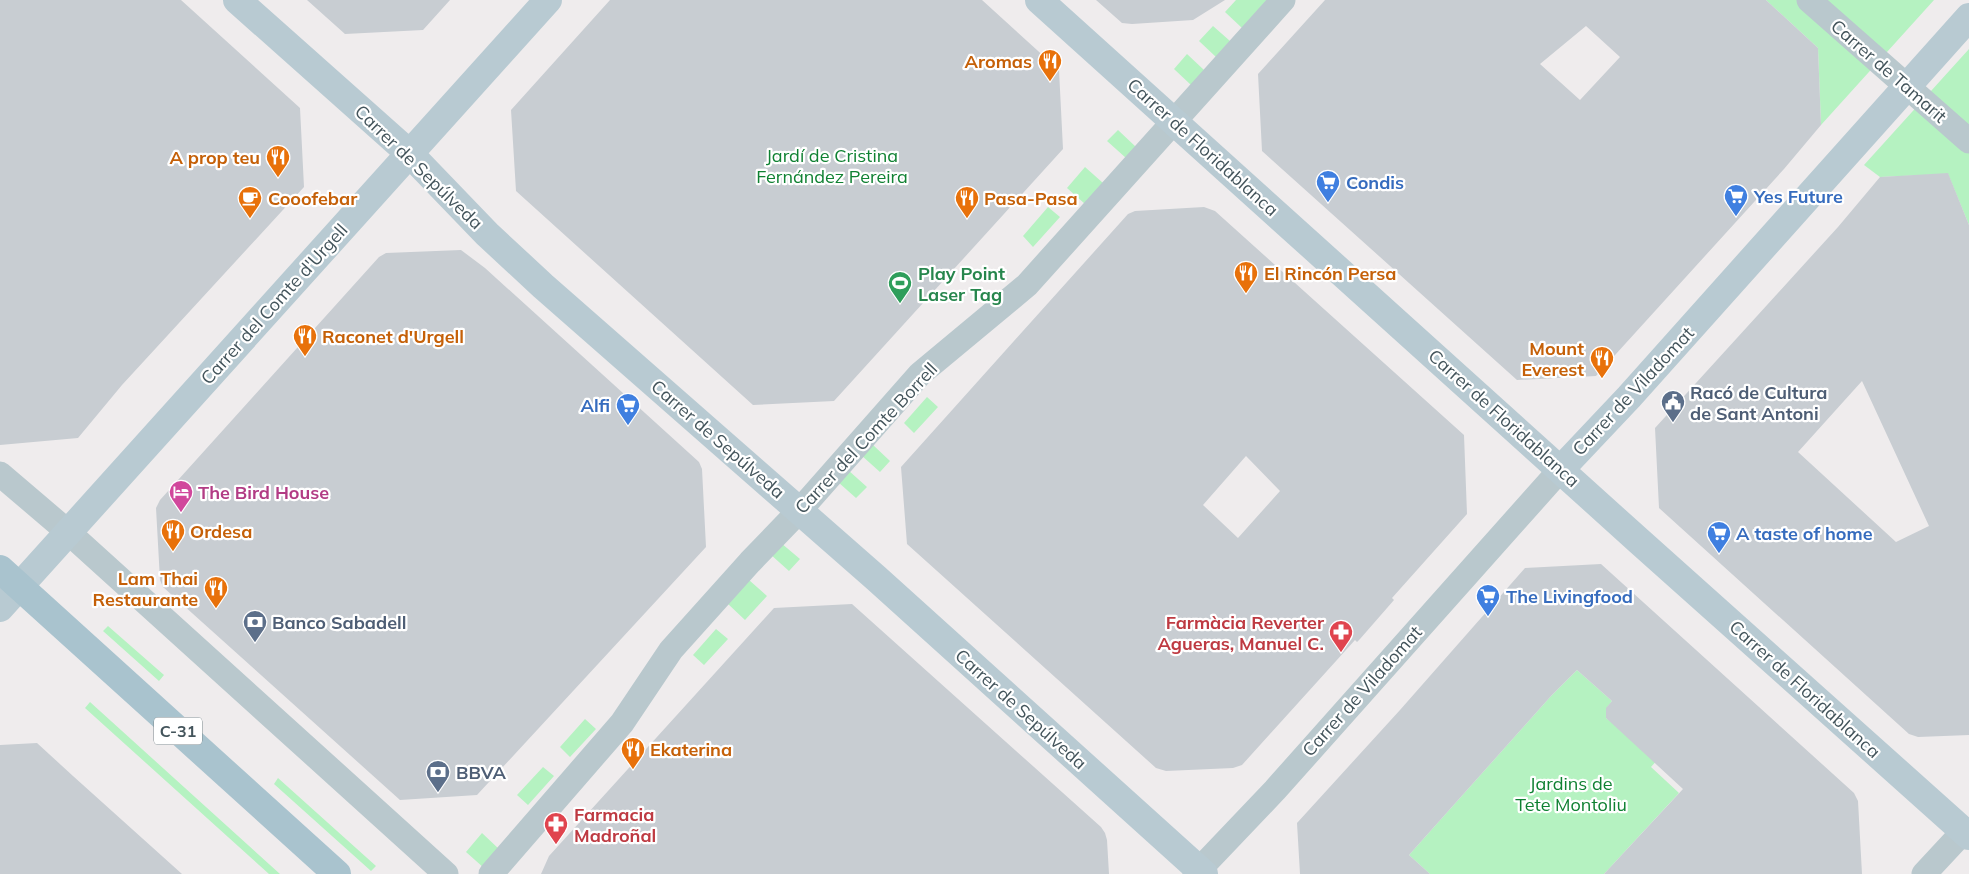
<svg xmlns="http://www.w3.org/2000/svg" width="1969" height="874" viewBox="0 0 1969 874" font-family="Mulish,sans-serif">
  <rect width="100%" height="100%" fill="#efeced"/>
  <path fill="#b5f2c1" d="M1236,0H1267L1242,28L1225,12Z
    M1766,0H1934L1821,125L1818,48Z
    M1213,26L1230,41L1216,57L1199,41Z
    M1969,49V225L1948,174L1880,177L1864,165Z
    M1187,54L1204,70L1191,85L1174,69Z
    M1118,130L1136,147L1126,158L1107,141Z
    M1085,167L1103,183L1085,204L1067,188Z
    M1048,207L1060,217L1033,247L1023,236Z
    M927,397L938,407L914,433L904,423Z
    M872,444L890,461L880,472L861,455Z
    M848,470L867,487L856,498L838,482Z
    M781,543L800,559L789,571L770,554Z
    M749,580L767,596L745,620L727,603Z
    M108,626L164,675L159,681L103,631Z
    M716,629L728,639L704,665L693,655Z
    M1577,670L1612,701L1606,709L1608,711L1606,718L1659,758L1651,767L1679,793L1604,874H1430L1409,855L1551,696Z
    M90,702L280,874H269L85,708Z
    M585,719L596,729L570,757L560,747Z
    M543,767L554,776L528,805L517,795Z
    M278,778L376,866L371,871L274,784Z
    M482,833L500,850L484,868L466,852Z"/>
  <path fill="#c8cdd2" fill-rule="evenodd" d="M0,0H181L300,108L304,187L122,385L78,438L0,445Z
    M307,0H450L423,30L345,34Z
    M610,0H982L1059,70L1063,149L834,401L753,405L516,191L511,110Z
    M1096,0H1225L1193,20L1132,24L1122,23Z
    M1325,0H1766L1818,48L1821,125L1784,169L1596,376L1517,380L1262,151L1258,74ZM1586,26L1620,57L1580,100L1540,64Z
    M1948,173L1969,225V735L1918,737L1909,734L1659,508L1655,428L1838,227L1880,177ZM1862,381L1929,526L1896,542L1798,452Z
    M1204,207L1215,211L1464,435L1467,514L1392,598L1394,600L1360,639L1357,642L1355,640L1242,765L1233,768L1166,771L1156,768L907,544L901,467L1128,214L1135,211ZM1246,456L1280,491L1238,538L1203,505Z
    M461,250L485,268L699,462L702,469L706,547L477,795L400,800L163,587L160,580L156,508L160,500L379,257L386,253Z
    M1601,564L1854,793L1858,801L1862,874H1604L1683,789L1606,718V708L1612,701L1577,670L1551,696L1409,855L1430,874H1300L1297,823L1400,710L1525,568Z
    M852,604L1101,827L1105,833L1107,840L1109,874H541L549,856L774,608Z
    M37,743L73,776L182,874H0V745Z"/>
  <g fill="none" stroke-linecap="round" stroke-linejoin="round">
    <path stroke="#b9c8cd" stroke-width="25" d="M1809,0L1969,141
      M0,474L68,532L446,874
      M491,874L622,723L671,650L750,562L800,510L920,374L1027,285L1283,0
      M1195,874L1275,790L1561,469
      M1924,874L1963,832"/>
    <path stroke="#b8cad2" stroke-width="28" d="M237,0L409,153L487,234L543,286L876,578L1204,874
      M1039,0L1639,541L1969,836
      M1561,469L1629,397L1969,17
      M0,608L548,0"/>
    <path stroke="#a9c3ce" stroke-width="28" d="M0,569L337,874"/>
  </g>
  <defs>
    <g id="restaurant-pin" transform="scale(1.25)"><path d="M0 17L-7.5 6A9.5 9.5 0 1 1 7.5 6Z" fill="#e8710a" stroke="#fff"/><path d="M-5-6h1v4h1v-4h1v4h1v-4h1v5L-1.5 .5V6h-2V.5L-5-1ZM5-6V6H3V1.5H1.5Q1.5-4 5-6Z" fill="#fff"/></g>
    <g id="supermarket-pin" transform="scale(1.25)"><path d="M0 17L-7.5 6A9.5 9.5 0 1 1 7.5 6Z" fill="#3f7fe0" stroke="#fff"/><path d="M-6-5.5h2.5l.6 2H6L4.5 2H-2.5L-4.4-4H-6ZM-1.5 3.2a1.3 1.3 0 1 0 .1 0ZM3 3.2a1.3 1.3 0 1 0 .1 0Z" fill="#fff"/></g>
    <g id="cafe-pin" transform="scale(1.25)"><path d="M0 17L-7.5 6A9.5 9.5 0 1 1 7.5 6Z" fill="#e8710a" stroke="#fff"/><path d="M-5.5-4.5H6V0H3Q3 3.5 0 3.5H-2.5Q-5.5 3.5-5.5 0ZM3-3.2v2h1.7v-2ZM-6 4.5H4V6H-6Z" fill="#fff"/></g>
    <g id="stadium-pin" transform="scale(1.25)"><path d="M0 17L-7.5 6A9.5 9.5 0 1 1 7.5 6Z" fill="#2e9e5b" stroke="#fff"/><path d="M0-5a6.5 5 0 1 0 0 10a6.5 5 0 1 0 0-10ZM-3.5-1.8h7v3.6h-7Z" fill="#fff"/></g>
    <g id="civic-pin" transform="scale(1.25)"><path d="M0 17L-7.5 6A9.5 9.5 0 1 1 7.5 6Z" fill="#5c6f8a" stroke="#fff"/><path d="M-.6-6.5H3V-4.5H.6V-3L4-1V1h2V6H-6V1h2V-1L-.6-3ZM-1.2 2.5V6h2.4V2.5Z" fill="#fff"/></g>
    <g id="hotel-pin" transform="scale(1.25)"><path d="M0 17L-7.5 6A9.5 9.5 0 1 1 7.5 6Z" fill="#d1479c" stroke="#fff"/><path d="M-6-4.5h1.5V1H6V5H4.5V3h-9V5H-6ZM-4 0a1.8 1.8 0 1 1 3.6 0ZM.5 0V-2.5h3Q6-2.5 6 0Z" fill="#fff"/></g>
    <g id="bank-pin" transform="scale(1.25)"><path d="M0 17L-7.5 6A9.5 9.5 0 1 1 7.5 6Z" fill="#5c6f8a" stroke="#fff"/><path d="M-6-4H6V4H-6ZM0-2.3a2.3 2.3 0 1 0 0 4.6a2.3 2.3 0 1 0 0-4.6Z" fill="#fff"/></g>
    <g id="pharmacy-pin" transform="scale(1.25)"><path d="M0 17L-7.5 6A9.5 9.5 0 1 1 7.5 6Z" fill="#e0444e" stroke="#fff"/><path d="M-2-6h4v4h4v4h-4v4h-4v-4h-4v-4h4Z" fill="#fff"/></g>
  </defs>
  <g fill-rule="evenodd">
    <use href="#restaurant-pin" x="1050" y="61"/>
    <use href="#restaurant-pin" x="278" y="157"/>
    <use href="#supermarket-pin" x="1328" y="182"/>
    <use href="#supermarket-pin" x="1736" y="196"/>
    <use href="#cafe-pin" x="250" y="198"/>
    <use href="#restaurant-pin" x="967" y="198"/>
    <use href="#restaurant-pin" x="1246" y="273"/>
    <use href="#stadium-pin" x="900" y="283"/>
    <use href="#restaurant-pin" x="305" y="336"/>
    <use href="#restaurant-pin" x="1602" y="358"/>
    <use href="#civic-pin" x="1673" y="402"/>
    <use href="#supermarket-pin" x="628" y="405"/>
    <use href="#hotel-pin" x="181" y="492"/>
    <use href="#restaurant-pin" x="173" y="531"/>
    <use href="#supermarket-pin" x="1719" y="533"/>
    <use href="#restaurant-pin" x="216" y="588"/>
    <use href="#supermarket-pin" x="1488" y="596"/>
    <use href="#bank-pin" x="255" y="622"/>
    <use href="#pharmacy-pin" x="1341" y="632"/>
    <use href="#restaurant-pin" x="633" y="749"/>
    <use href="#bank-pin" x="438" y="772"/>
    <use href="#pharmacy-pin" x="556" y="824"/>
  </g>
  <g text-anchor="middle" dominant-baseline="central" stroke-width="4.5" stroke-linejoin="round" paint-order="stroke">
    <rect fill="#fff" stroke="#7b878c" stroke-width="1" x="154" y="717.5" width="48" height="27" rx="4"/>
    <g font-size="16" font-weight="bold" fill="#43545b">
      <text x="178" y="731">C-31</text>
    </g>
    <g font-size="18" font-weight="bold" fill="#c56008" stroke="#fff" text-anchor="start">
      <text x="1032" y="61" text-anchor="end">Aromas</text>
      <text x="260" y="157" text-anchor="end">A prop teu</text>
      <text x="268" y="198">Cooofebar</text>
      <text x="984" y="198">Pasa-Pasa</text>
      <text x="1264" y="273">El Rincón Persa</text>
      <text x="322" y="336">Raconet d'Urgell</text>
      <text x="1584" y="348" text-anchor="end">Mount<tspan x="1584" dy="21">Everest</tspan></text>
      <text x="190" y="531">Ordesa</text>
      <text x="198" y="578" text-anchor="end">Lam Thai<tspan x="198" dy="21">Restaurante</tspan></text>
      <text x="650" y="749">Ekaterina</text>
    </g>
    <g font-size="18" fill="#43545b" stroke="#fff">
      <text transform="translate(1889 71) rotate(41)">Carrer de Tamarit</text>
      <text transform="translate(1203 147) rotate(42)">Carrer de Floridablanca</text>
      <text transform="translate(419 167) rotate(44)">Carrer de Sepúlveda</text>
      <text transform="translate(274 304) rotate(-48)">Carrer del Comte d'Urgell</text>
      <text transform="translate(1633 391) rotate(-47)">Carrer de Viladomat</text>
      <text transform="translate(1504 418) rotate(42)">Carrer de Floridablanca</text>
      <text transform="translate(866 438) rotate(-47)">Carrer del Comte Borrell</text>
      <text transform="translate(718 439) rotate(41)">Carrer de Sepúlveda</text>
      <text transform="translate(1805 689) rotate(42)">Carrer de Floridablanca</text>
      <text transform="translate(1362 691) rotate(-48)">Carrer de Viladomat</text>
      <text transform="translate(1021 709) rotate(42)">Carrer de Sepúlveda</text>
    </g>
    <g font-size="18" fill="#0f8132" stroke="#fff">
      <text x="832" y="155">Jardí de Cristina<tspan x="832" dy="21">Fernández Pereira</tspan></text>
      <text x="1571" y="783">Jardins de<tspan x="1571" dy="21">Tete Montoliu</tspan></text>
    </g>
    <g font-size="18" font-weight="bold" fill="#366cbe" stroke="#fff" text-anchor="start">
      <text x="1346" y="182">Condis</text>
      <text x="1754" y="196">Yes Future</text>
      <text x="610" y="405" text-anchor="end">Alfi</text>
      <text x="1736" y="533">A taste of home</text>
      <text x="1506" y="596">The Livingfood</text>
    </g>
    <g font-size="18" font-weight="bold" fill="#27864d" stroke="#fff" text-anchor="start">
      <text x="918" y="273">Play Point<tspan x="918" dy="21">Laser Tag</tspan></text>
    </g>
    <g font-size="18" font-weight="bold" fill="#4e5e75" stroke="#fff" text-anchor="start">
      <text x="1690" y="392">Racó de Cultura<tspan x="1690" dy="21">de Sant Antoni</tspan></text>
      <text x="272" y="622">Banco Sabadell</text>
      <text x="456" y="772">BBVA</text>
    </g>
    <g font-size="18" font-weight="bold" fill="#b23c85" stroke="#fff" text-anchor="start">
      <text x="198" y="492">The Bird House</text>
    </g>
    <g font-size="18" font-weight="bold" fill="#be3a42" stroke="#fff" text-anchor="end">
      <text x="1324" y="622">Farmàcia Reverter<tspan x="1324" dy="21">Agueras, Manuel C.</tspan></text>
      <text x="574" y="814" text-anchor="start">Farmacia<tspan x="574" dy="21">Madroñal</tspan></text>
    </g>
  </g>
</svg>
